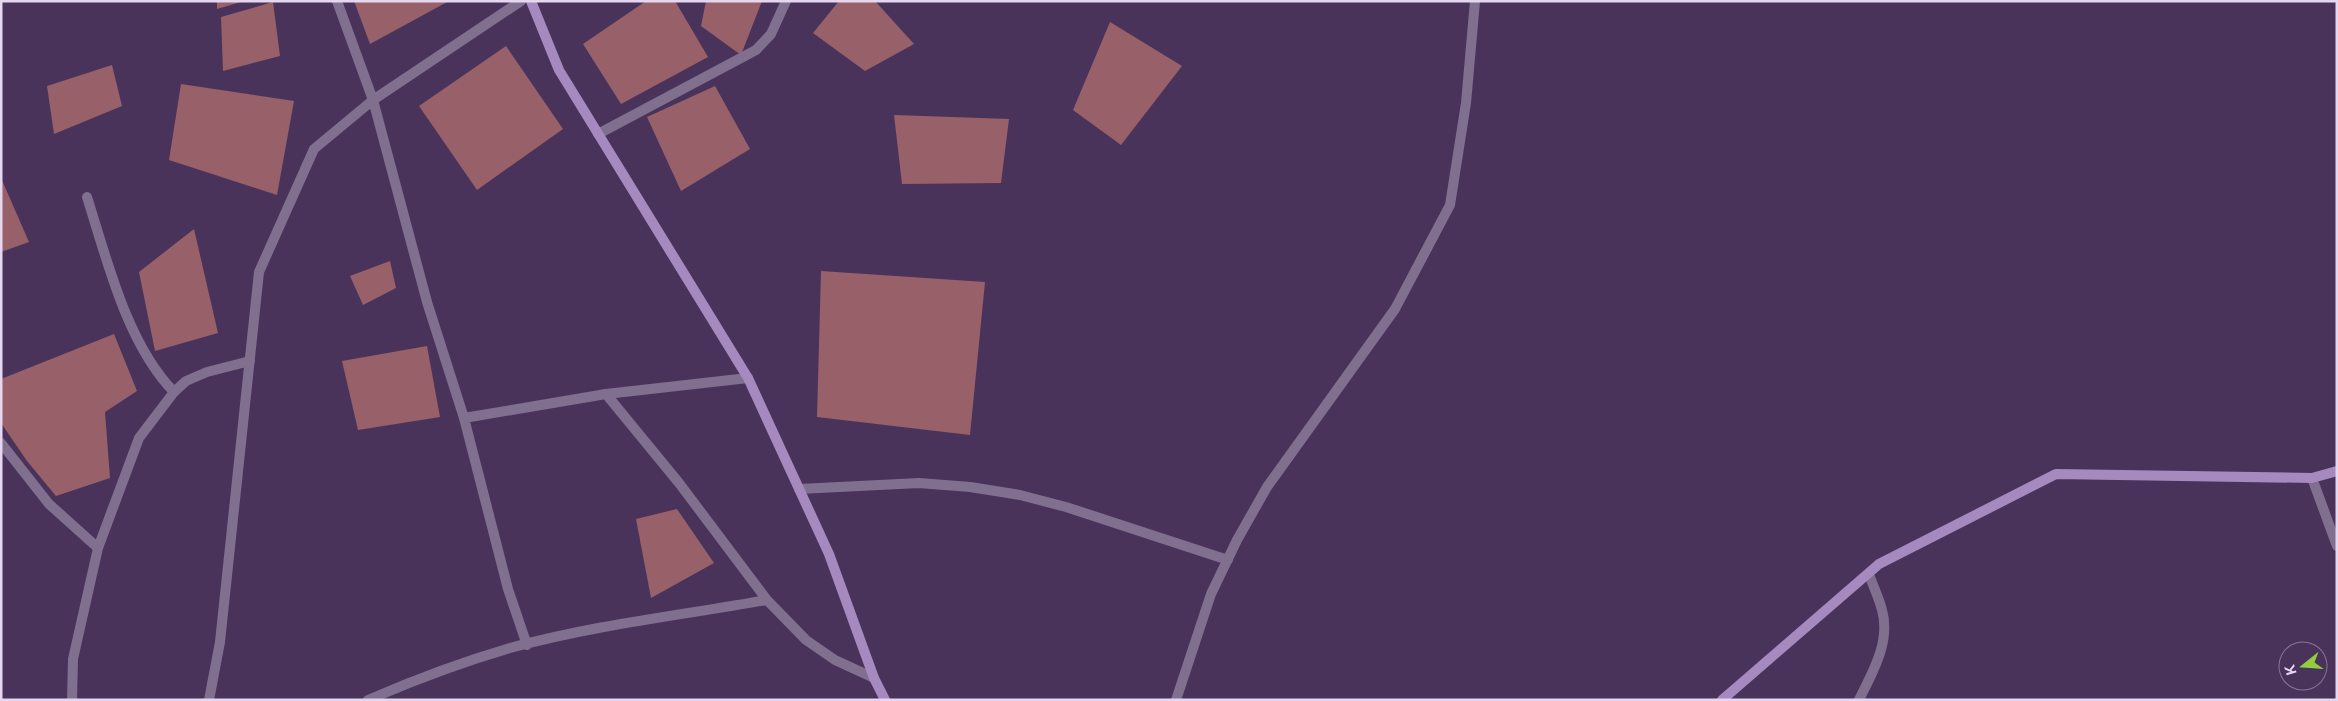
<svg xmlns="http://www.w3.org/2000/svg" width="2338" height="701" viewBox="0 0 2338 701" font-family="Inter,sans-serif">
  <rect width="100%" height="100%" fill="#4a335b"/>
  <path fill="#986069" d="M217,1H241V2L217,9Z
    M354,1H449L370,44Z
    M646,1H675L708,57L621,104L583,44Z
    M706,1H762L741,55L701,26Z
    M839,1H875L914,44L865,71L813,33Z
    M273,2L280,56L223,71L221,17Z
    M1110,22L1182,66L1121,145L1073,110Z
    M506,46L563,129L477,190L419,106Z
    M112,65L122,106L54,134L47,86Z
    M181,84L294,101L277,195L169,160Z
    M715,86L750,149L681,191L647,117Z
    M894,115L1009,119L1001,183L902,184Z
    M1,178L29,242L1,252Z
    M194,229L218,333L155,351L139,272Z
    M390,261L396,288L363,305L350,276Z
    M821,271L985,282L970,435L817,417Z
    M114,334L137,391L105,412L110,478L56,496L27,461L1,423V379Z
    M427,346L440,417L358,430L342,361Z
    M677,509L714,563L651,598L636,519Z"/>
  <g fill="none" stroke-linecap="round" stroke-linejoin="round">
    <path stroke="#816f90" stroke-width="10" d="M87,197C107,260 127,344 174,392"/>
    <path stroke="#816f90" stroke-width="10" d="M337,1L373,100L427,302L464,418L508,589L527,645
      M598,134L756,50L771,34L786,1
      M606,394L679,483L767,600L806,640L835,660L874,678
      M464,418L606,394L748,378
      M1,443L49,504L98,548
      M2312,478L2337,546
      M799,489L919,483L970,487L1020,495L1066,507L1228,560
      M72,700L73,659L98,548L139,438L174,392L186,381L207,372L250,361
      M209,700L220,642L259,272L314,149L373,100L521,1
      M368,700C414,680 462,662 510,648C594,625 682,615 767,600
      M1176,700L1211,594L1237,540L1267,487L1395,309L1450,205L1466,103L1475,1
      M1859,700C1872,673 1891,642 1882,610C1879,598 1873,586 1869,574"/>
    <path stroke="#a689be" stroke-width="10" d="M531,1L559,70L748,378L829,554L874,678L885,700
      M1722,700L1879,564L2056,474L2312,478L2337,471"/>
  </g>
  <rect width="2338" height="701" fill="none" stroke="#e5d7f0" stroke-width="5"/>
  <g transform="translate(2303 666) rotate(253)"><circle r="24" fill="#4a335b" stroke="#887597"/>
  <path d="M0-4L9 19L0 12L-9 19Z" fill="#92cd3e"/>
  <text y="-8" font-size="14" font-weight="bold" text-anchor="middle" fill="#e5d7f0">K</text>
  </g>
</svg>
